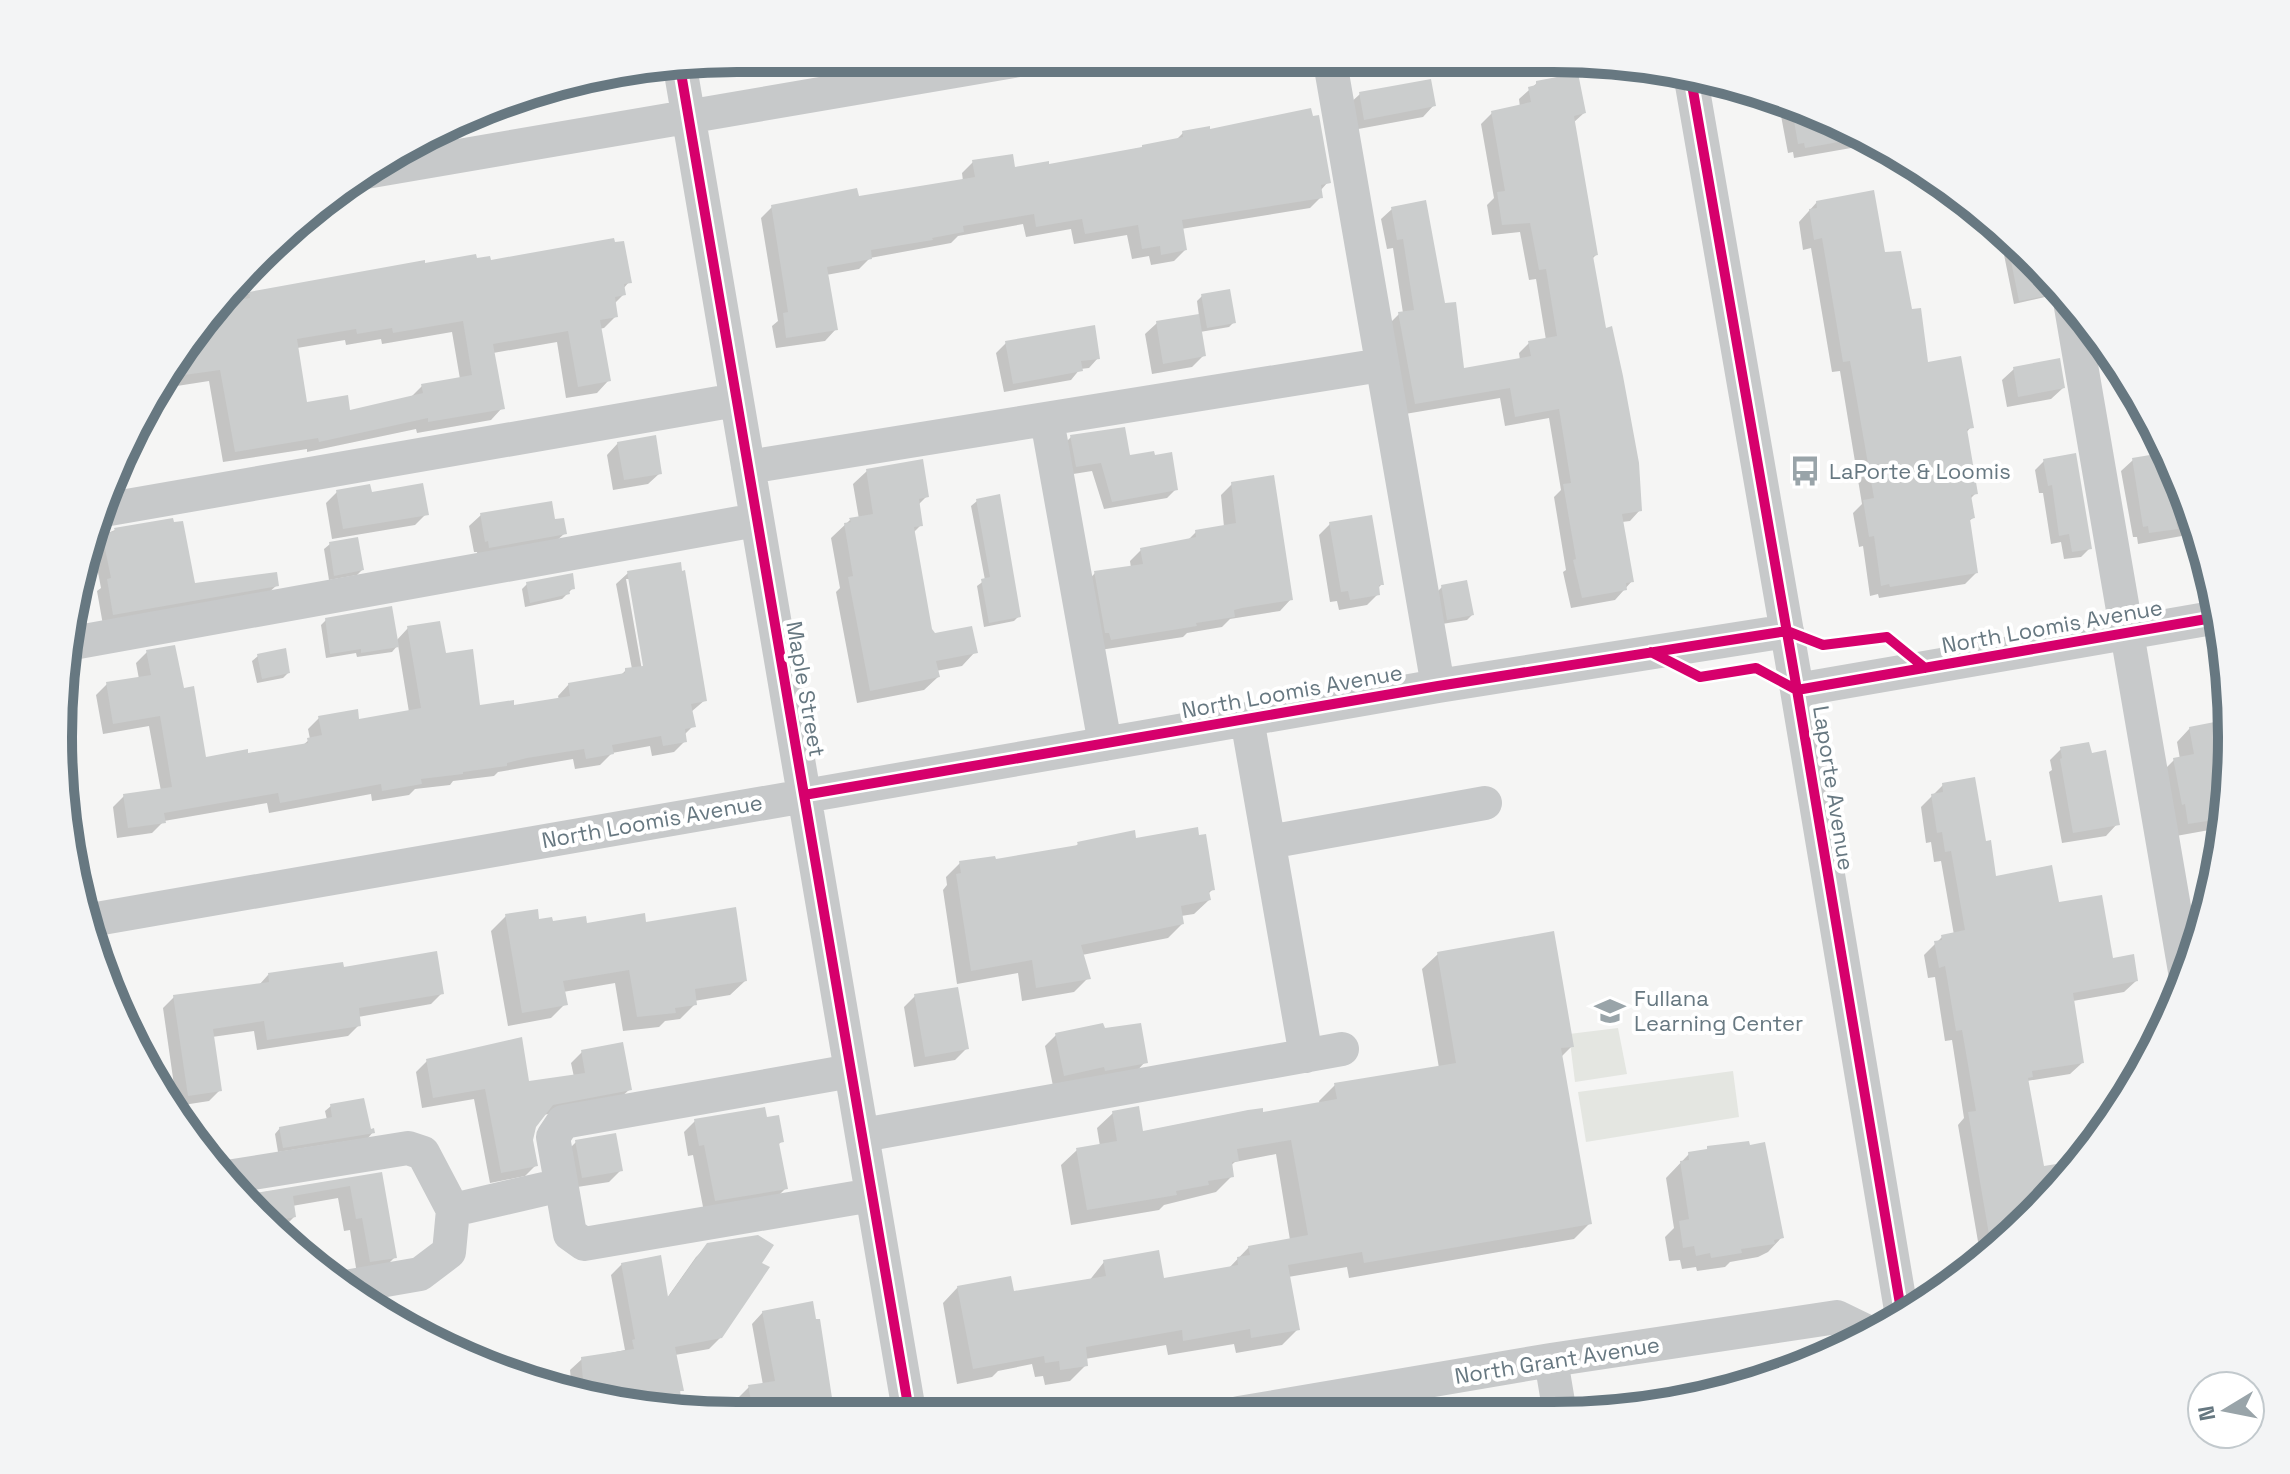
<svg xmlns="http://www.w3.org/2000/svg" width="2290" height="1474" viewBox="0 0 2290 1474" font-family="'Space Grotesk',sans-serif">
  <rect width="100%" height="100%" fill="#f5f5f4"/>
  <path fill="#e4e6e1" d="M1618,1028L1627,1074L1575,1082L1569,1034Z
    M1733,1071L1739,1117L1586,1142L1578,1092Z"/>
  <path fill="#0003" fill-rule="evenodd" d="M1537,83L1584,113L1573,123L1596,255L1592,259L1640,510L1630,521L1622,522L1632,581L1615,600L1571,608L1563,572L1566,570L1554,497L1561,490L1549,418L1505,426L1500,398L1405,414L1388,325L1399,314L1403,313L1393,248L1387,249L1381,219L1392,209L1443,306L1463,370L1520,360L1519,353L1529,343L1546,340L1536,279L1529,280L1520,232L1492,235L1487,205L1494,198L1481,124L1492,113L1520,107L1519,99Z
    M1360,94L1434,105L1423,117L1353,130L1348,105Z
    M1779,105L1853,128L1861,133L1862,137L1851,148L1794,158L1793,152L1788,153Z
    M1183,133L1328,182L1320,191L1321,197L1310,208L1181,229L1185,250L1174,261L1151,265L1149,256L1132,259L1127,235L1074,244L1071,229L1026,237L1023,224L958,236L951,243L870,258L859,269L826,275L836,329L825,341L776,348L772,326L778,321L761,218L772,207L857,198L963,181L962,173L973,162L1014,169L1048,166L1175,141Z
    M1817,202L1884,255L1910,312L1927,364L1971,427L1965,434L1976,493L1970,499L1973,518L1969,521L1976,573L1965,584L1879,598L1878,594L1870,596L1863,546L1859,547L1853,513L1862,504L1840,371L1832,372L1811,248L1803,250L1799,222Z
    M2002,228L2047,276L2050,292L2045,297L2014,304L1999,230Z
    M475,260L629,282L623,289L624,294L614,304L616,316L604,328L599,329L608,381L597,393L566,398L557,342L493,353L502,408L491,420L417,433L416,429L307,452V449L223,462L209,381L164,388L198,324L226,297L424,266ZM452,332L460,379L422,386L410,398L349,412L306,405L297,348L345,340L346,345L381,339L382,344Z
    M1202,296L1234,322L1229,327L1200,332L1204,355L1192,367L1152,374L1145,334L1157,323L1199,316L1197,301Z
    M1006,343L1098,358L1089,368L1080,369L1071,380L1004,392L996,353Z
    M2014,369L2063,388L2051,399L2007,407L2002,380Z
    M1071,437L1128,457L1176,489L1167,498L1104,509L1092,471L1067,475L1062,446Z
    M618,443L660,473L648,484L613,490L607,455Z
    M2168,454L2198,533L2138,544L2137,537H2133L2121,471L2133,460Z
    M2044,461L2090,548L2081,557L2064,559L2061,542L2051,544L2043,493H2039L2035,470Z
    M867,471L927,496L918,505L921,525L913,533L930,629L934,635L975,652L962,666L936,671L938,677L924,690L857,703L836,592L840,588L831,538L850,520L859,519L853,484Z
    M1232,484L1291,599L1280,611L1230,619L1222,627L1187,633L1183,637L1100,650L1084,585L1095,573L1131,568L1130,561L1141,550L1187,541L1196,532L1224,527L1221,495Z
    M337,492L370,494L426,514L415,525L332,539L326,503Z
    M977,501L1019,616L1014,621L984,627L977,586L985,580L971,506Z
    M481,515L554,521L565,533L553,544L478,558L477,552H474L469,526Z
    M1330,524L1382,584L1377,589L1378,594L1367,605L1339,610L1337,601L1330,602L1319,535Z
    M115,530L194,585H277L266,595L103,625L97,591L101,588L93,546L103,535Z
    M330,544L362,570L357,575L329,580L324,549Z
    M628,573L705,700L691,712L693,726L684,735L685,741L674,752L652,756L650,746L612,753L600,765L575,769L573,759L515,769L498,772L494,776L453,781L450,785L415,789L409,795L372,801L371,794L269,813L267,803L164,821L152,833L117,838L113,807L124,796L161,791L149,726L103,734L96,695L107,684L139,679L136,663L147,652L182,691L205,759L302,746L310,739L308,729L319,718L358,721L409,712L398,645L392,652L357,657L356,653L326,658L321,625L326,620L396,641L408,628L444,655L479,707H513L559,700L558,696L569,684L620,676L626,670L632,669L616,584ZM626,579H630L647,675L643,676Z
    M527,584L573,588L562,599L525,607L522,589Z
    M1442,587L1472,615L1467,620L1442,624L1437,592Z
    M258,656L288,673L283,678L257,683L252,661Z
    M2230,721L2226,827L2176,836L2161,773L2174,760L2180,759L2177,742L2190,728Z
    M2061,749L2090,755L2117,824L2106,836L2062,843L2049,772L2052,770L2050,760Z
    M1943,785L1984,843L1995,878L2057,904L2111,960L2136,981L2124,992L2073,1001L2082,1063L2070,1074L2027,1081L2043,1168L2080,1162L2064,1184L1985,1258L1981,1259L1958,1125L1964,1118L1952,1040L1945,1041L1935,977L1928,978L1924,955L1942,937L1954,935L1941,861L1934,862L1931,842L1926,843L1921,807Z
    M1135,840L1213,889L1208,894L1209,900L1194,914L1181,916L1182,924L1168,938L1082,955L1088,978L1074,992L1022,1001L1018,973L957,984L943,890L947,885L946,877L960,863L994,861L1075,847L1078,844Z
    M506,916L551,924H645L745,981L730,995L694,1001L695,1004L680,1019L665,1021L659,1027L623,1031L615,983L563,992L565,1004L551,1018L508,1026L491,931Z
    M1438,954L1572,1046L1561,1057L1590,1223L1574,1239L1349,1278L1347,1267L1288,1277L1297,1330L1282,1345L1236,1353L1234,1344L1168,1355L1166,1345L1085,1359L1086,1365L1070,1381L1045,1385L1043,1376L1035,1377L1032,1364L998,1371L992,1377L957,1384L943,1303L958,1287L1013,1293L1089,1281L1104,1262L1163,1281L1228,1269L1249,1247L1290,1240L1276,1154L1235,1162L1230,1166L1232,1176L1216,1192L1164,1205L1159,1210L1071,1225L1061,1165L1077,1150L1100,1146L1097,1128L1113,1113L1142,1133L1320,1104L1319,1101L1335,1085L1439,1068L1422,969Z
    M342,969L442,993L431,1004L358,1017L359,1025L348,1036L257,1050L254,1031L212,1037L220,1090L209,1101L177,1106L163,1008L174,997L259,985L268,975Z
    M915,996L967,1048L955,1060L914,1067L904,1007Z
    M1104,1031L1145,1062L1134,1074L1053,1086L1045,1046L1056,1035Z
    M582,1052L630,1089L618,1100L543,1115L534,1126L531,1140L536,1165L525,1176L490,1183L474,1099L422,1108L416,1072L427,1061L528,1084L574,1077L571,1063Z
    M331,1106L373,1132L368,1138L278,1152L275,1134L280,1128L327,1120L325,1111Z
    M765,1119L781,1142L777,1146L786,1188L774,1200L704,1212L693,1155L688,1156L684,1132L695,1121Z
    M576,1142L620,1171L609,1182L571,1188L565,1153Z
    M1689,1154L1782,1237L1768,1252L1758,1257L1730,1262L1725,1267L1697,1271L1696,1267L1682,1269L1680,1260L1669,1261L1665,1237L1674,1228L1666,1178Z
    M380,1175L395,1257L382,1270L357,1274L350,1230L344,1231L338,1198L292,1206L294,1217L284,1227L287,1245L244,1195Z
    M708,1245L721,1337L709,1349L675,1355L682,1390L678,1393L681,1410H649L572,1390L570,1370L582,1359L625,1350L611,1275L622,1264L667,1298L696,1257Z
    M763,1312L832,1411H731L738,1398L749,1387L763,1385L752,1324Z
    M521,1370L522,1376L507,1372Z
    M1744,1387L1728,1393L1674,1402L1679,1397Z"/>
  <path fill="#cbcdcd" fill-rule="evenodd" d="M1578,73L1586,113L1574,116L1598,255L1593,256L1606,328L1612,326L1623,376L1639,463L1642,511L1622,514L1634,582L1626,583L1627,590L1582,598L1573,560L1576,559L1563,484L1571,483L1559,409L1515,417L1510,388L1415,404L1398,312L1414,310L1403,239L1397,240L1391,207L1426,200L1445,303L1456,302L1464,368L1531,356L1528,341L1557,336L1546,269L1539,270L1530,223L1502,225L1497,192L1505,191L1491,111L1531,102L1528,87L1536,85V81Z
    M1431,79L1436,106L1364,120L1359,92Z
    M1311,108L1313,116L1319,115L1331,183L1321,185L1323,198L1182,220L1187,250L1161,255L1160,246L1142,249L1138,225L1085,234L1082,219L1036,227L1034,214L963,226L964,232L932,238L933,240L871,250L872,259L827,267L838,330L786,338L783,313L788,312L771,205L857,188L859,196L975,177L972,160L1013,154L1015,167L1049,161V164L1142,147V145L1183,137L1182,131L1210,126V129Z
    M1792,109L1853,128L1867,137L1805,148L1804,143L1798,144Z
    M1874,190L1885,252L1901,251L1912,309L1921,308L1928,362L1961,356L1974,428L1967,429L1978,494L1971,495L1975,518L1970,519L1978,573L1890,587L1889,584L1881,586L1874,536L1869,537L1863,500L1874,498L1850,361L1843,362L1822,238L1814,240L1809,209L1817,208L1816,201Z
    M2005,231L2057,286L2051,295L2019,301Z
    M614,238L615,242L624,241L632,283L624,284L626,295L615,297L618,317L600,320L611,381L578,387L568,331L493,344L505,409L428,422V418L319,442L318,438L235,452L220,370L170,377L198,324L220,303L250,298L249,292L425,260V263L476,254L477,258L490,256L491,260ZM463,321L472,375L421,384L423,393L350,410L348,395L307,402L297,339L356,329L357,334L392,328L393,333Z
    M1230,289L1236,323L1207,328L1201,294Z
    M1199,314L1206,356L1163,364L1156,321Z
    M1095,325L1100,359L1081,361L1083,371L1013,384L1005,341Z
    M2060,358L2065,388L2018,397L2013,367Z
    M1125,427L1130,455L1154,451L1155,455L1172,452L1178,490L1112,502L1101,463L1076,467L1070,435Z
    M656,435L662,474L624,480L617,442Z
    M2168,452L2180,522H2176L2178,529L2149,533L2148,526L2143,527L2132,458Z
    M2076,453L2092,549L2072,552L2069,534L2059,536L2052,485L2048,486L2043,459Z
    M923,459L929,497L919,499L923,526L914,527L932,629L935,633L972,626L978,653L936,661L940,677L870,691L848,577L853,576L844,523L851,522L849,518L873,514L866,469Z
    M1274,475L1293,600L1242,608L1234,610L1235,617L1196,623L1197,626L1111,640L1109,633H1105L1094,571L1143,564L1140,548L1196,537L1195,530L1236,523L1231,482Z
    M423,483L429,515L343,529L336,490L370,484L372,492Z
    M1000,494L1021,617L989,623L981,579L990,577L976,499Z
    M552,501L555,519L564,518L567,534L489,548L488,541L485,542L480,513Z
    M1372,515L1384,585H1379L1380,595L1350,600L1348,591L1341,592L1329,522Z
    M173,518L174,522L183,521L195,583L277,572L279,586L113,615L107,579L111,578L102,534L115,531L114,528Z
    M358,537L364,570L334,576L329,542Z
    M681,562L682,571L685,570L707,701L691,704L696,727L685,729L687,742L663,746L661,736L612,745L614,754L586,759L584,749L527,758L507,763V766L463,772V774L421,779L422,784L382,791L381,784L280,803L278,793L164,813L166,823L128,828L123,794L172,787L160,716L113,724L106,682L151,675L146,650L175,645L184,688L194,686L206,757L248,749V753L308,743L307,738L322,735L318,716L358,709L359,719L421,708L407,626L440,621L446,653L473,649L480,705L514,700V705L570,696L568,683L625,673V668L643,666L627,571Z
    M573,573L575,589L569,590L570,594L530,603L526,582Z
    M1467,580L1474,615L1447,620L1441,585Z
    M392,606L399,647L361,653V649L330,654L325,618Z
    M286,648L290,673L262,679L257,654Z
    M2230,719L2227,799L2210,802L2214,820L2188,824L2185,804L2182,805L2173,758L2194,754L2189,727Z
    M2089,742L2092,753L2106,750L2120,825L2073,833L2060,759L2062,758L2060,747Z
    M1975,777L1986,841L1991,840L1996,876L2052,865L2059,902L2102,895L2113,958L2134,954L2138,981L2073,993L2084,1063L2032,1071L2033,1077L2028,1078L2044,1166L2081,1160L2064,1184L1992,1252L1968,1112L1976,1111L1962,1030L1956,1031L1945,966L1939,968L1934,941L1942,940L1941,935L1965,930L1951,851L1945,852L1942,832L1937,833L1931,794L1943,792L1942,783Z
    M1198,827L1199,835L1206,834L1215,890L1209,891L1211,900L1181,906L1184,924L1081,945L1091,979L1036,988L1032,960L971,971L956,874L961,873L959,861L995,856L996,859L1078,845L1077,842L1135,830L1136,838Z
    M736,907L747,981L695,989L697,1005L675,1008L676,1013L637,1017L629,970L563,981L568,1005L522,1013L505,914L538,909L539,919L552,917L553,921L586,916L587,923L645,913L646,922Z
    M1554,931L1574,1047L1561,1048L1592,1224L1364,1263L1362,1252L1288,1265L1300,1330L1251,1338L1250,1329L1183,1341L1182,1330L1086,1347L1088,1366L1060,1370L1059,1361L1045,1363L1044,1356L973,1369L957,1286L1011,1276L1014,1291L1106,1276L1103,1260L1159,1250L1164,1278L1238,1265L1237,1257L1250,1255L1248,1246L1308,1235L1291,1140L1237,1149L1239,1161L1232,1162L1234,1177L1208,1181L1209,1185L1176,1191L1177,1195L1087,1210L1076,1148L1117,1141L1112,1111L1139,1106L1143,1131L1248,1110L1263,1108V1112L1337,1099L1334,1083L1456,1063L1437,952Z
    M437,951L444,994L359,1008L361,1026L267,1040L264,1021L213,1029L222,1091L188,1096L173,995L269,982L268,973L343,962L344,967Z
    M958,987L969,1049L925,1057L914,994Z
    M1103,1023L1105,1028L1141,1023L1148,1063L1105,1071L1104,1067L1064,1076L1055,1033Z
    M522,1037L529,1081L585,1073L581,1050L623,1042L632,1090L553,1105L536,1127L533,1140L538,1166L501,1173L485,1089L433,1098L426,1059Z
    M364,1098L371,1129L374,1128L375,1133L283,1148L279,1127L332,1117L330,1104Z
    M765,1107L767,1117L779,1115L784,1142L779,1143L788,1189L715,1201L704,1145L699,1146L694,1119Z
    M616,1133L623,1171L582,1178L575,1140Z
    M1749,1141L1750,1145L1765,1142L1784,1238L1774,1240L1775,1244L1741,1249L1742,1253L1711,1258L1710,1253L1696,1256L1694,1246L1683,1248L1679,1221L1689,1219L1680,1161L1689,1160L1688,1152L1707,1149V1146Z
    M382,1172L397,1258L370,1262L362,1218L356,1219L350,1186L293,1196L296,1217L267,1222L243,1195Z
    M758,1235L774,1245L762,1263L770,1267L722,1338L675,1347L684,1391H680L683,1410H649L584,1393L581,1357L634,1349L632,1340L635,1339L621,1263L661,1255L668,1297L707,1243Z
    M813,1301L816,1319H820L834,1411H753L748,1385L775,1381L762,1311Z"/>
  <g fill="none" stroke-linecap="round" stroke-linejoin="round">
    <path stroke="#c7c9ca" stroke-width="34" d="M1330,62L1438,686
      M680,67L909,1411
      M1691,79L1797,690L1902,1316
      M360,173L1019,60
      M2070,301L2186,977
      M1047,420L1105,744
      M748,467L1381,365
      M98,511L736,400
      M73,643L756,520
      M1797,690L2218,617
      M1247,719L1306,1056
      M1269,842L1485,803
      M85,921L1438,686L1787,631
      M851,1071L563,1122L553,1137L570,1234L584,1244L872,1195
      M863,1135L1342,1049
      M227,1177L408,1148L423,1153L453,1210L449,1252L420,1274L351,1286
      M453,1210L561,1185
      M1551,1360L1560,1414
      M1239,1413L1551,1360L1837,1317L1872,1334"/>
    <g stroke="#fff" stroke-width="15">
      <path id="cycleway" d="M680,67L909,1411
        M1691,79L1797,690L1902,1316
        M1651,652L1700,677L1756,668L1797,690L2218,617
        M804,795L1438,686L1787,631L1823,645L1887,637L1925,668"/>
    </g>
    <use href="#cycleway" stroke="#d6006c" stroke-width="10"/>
  </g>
  <defs>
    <g id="bus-bare" transform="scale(2.4)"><path d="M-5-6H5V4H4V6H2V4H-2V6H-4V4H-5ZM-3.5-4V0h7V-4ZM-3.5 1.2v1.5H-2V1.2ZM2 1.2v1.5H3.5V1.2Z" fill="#99a4a9" stroke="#fff" stroke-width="2.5" paint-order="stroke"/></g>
    <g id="school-bare" transform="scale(2.4)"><path d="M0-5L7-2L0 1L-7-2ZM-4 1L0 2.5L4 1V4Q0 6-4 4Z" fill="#99a4a9" stroke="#fff" stroke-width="2.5" paint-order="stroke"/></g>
  </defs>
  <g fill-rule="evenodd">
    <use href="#bus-bare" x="1805" y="471"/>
    <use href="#school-bare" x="1610" y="1011"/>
  </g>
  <g text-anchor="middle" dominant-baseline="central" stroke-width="8" stroke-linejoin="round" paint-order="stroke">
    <g font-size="22" fill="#677881" stroke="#fff" text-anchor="start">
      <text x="1829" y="471">LaPorte &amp; Loomis</text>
      <text x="1634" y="998">Fullana<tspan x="1634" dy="25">Learning Center</tspan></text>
    </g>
    <g font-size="22" fill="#677881" stroke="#fff">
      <text transform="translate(2052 626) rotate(-10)">North Loomis Avenue</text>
      <text transform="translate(806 689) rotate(80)">Maple Street</text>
      <text transform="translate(1292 691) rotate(-10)">North Loomis Avenue</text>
      <text transform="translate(1834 788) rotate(81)">Laporte Avenue</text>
      <text transform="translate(652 821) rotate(-10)">North Loomis Avenue</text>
      <text transform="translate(1557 1360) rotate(-9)">North Grant Avenue</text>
    </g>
  </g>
  <path d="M0 0H2290V1474H0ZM737 72H1553A665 665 0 0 1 2218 737V737A665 665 0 0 1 1553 1402H737A665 665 0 0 1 72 737V737A665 665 0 0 1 737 72Z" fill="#f3f4f5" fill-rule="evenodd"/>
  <path fill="none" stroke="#677881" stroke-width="10" d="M737 72H1553A665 665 0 0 1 2218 737V737A665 665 0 0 1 1553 1402H737A665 665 0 0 1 72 737V737A665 665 0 0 1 737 72Z"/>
  <g transform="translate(2226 1410) rotate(260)"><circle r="38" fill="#ffffff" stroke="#c2c9cd" stroke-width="2"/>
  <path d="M0-6L14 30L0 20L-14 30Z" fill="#99a4a9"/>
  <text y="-12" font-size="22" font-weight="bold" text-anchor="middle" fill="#677881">N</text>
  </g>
</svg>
